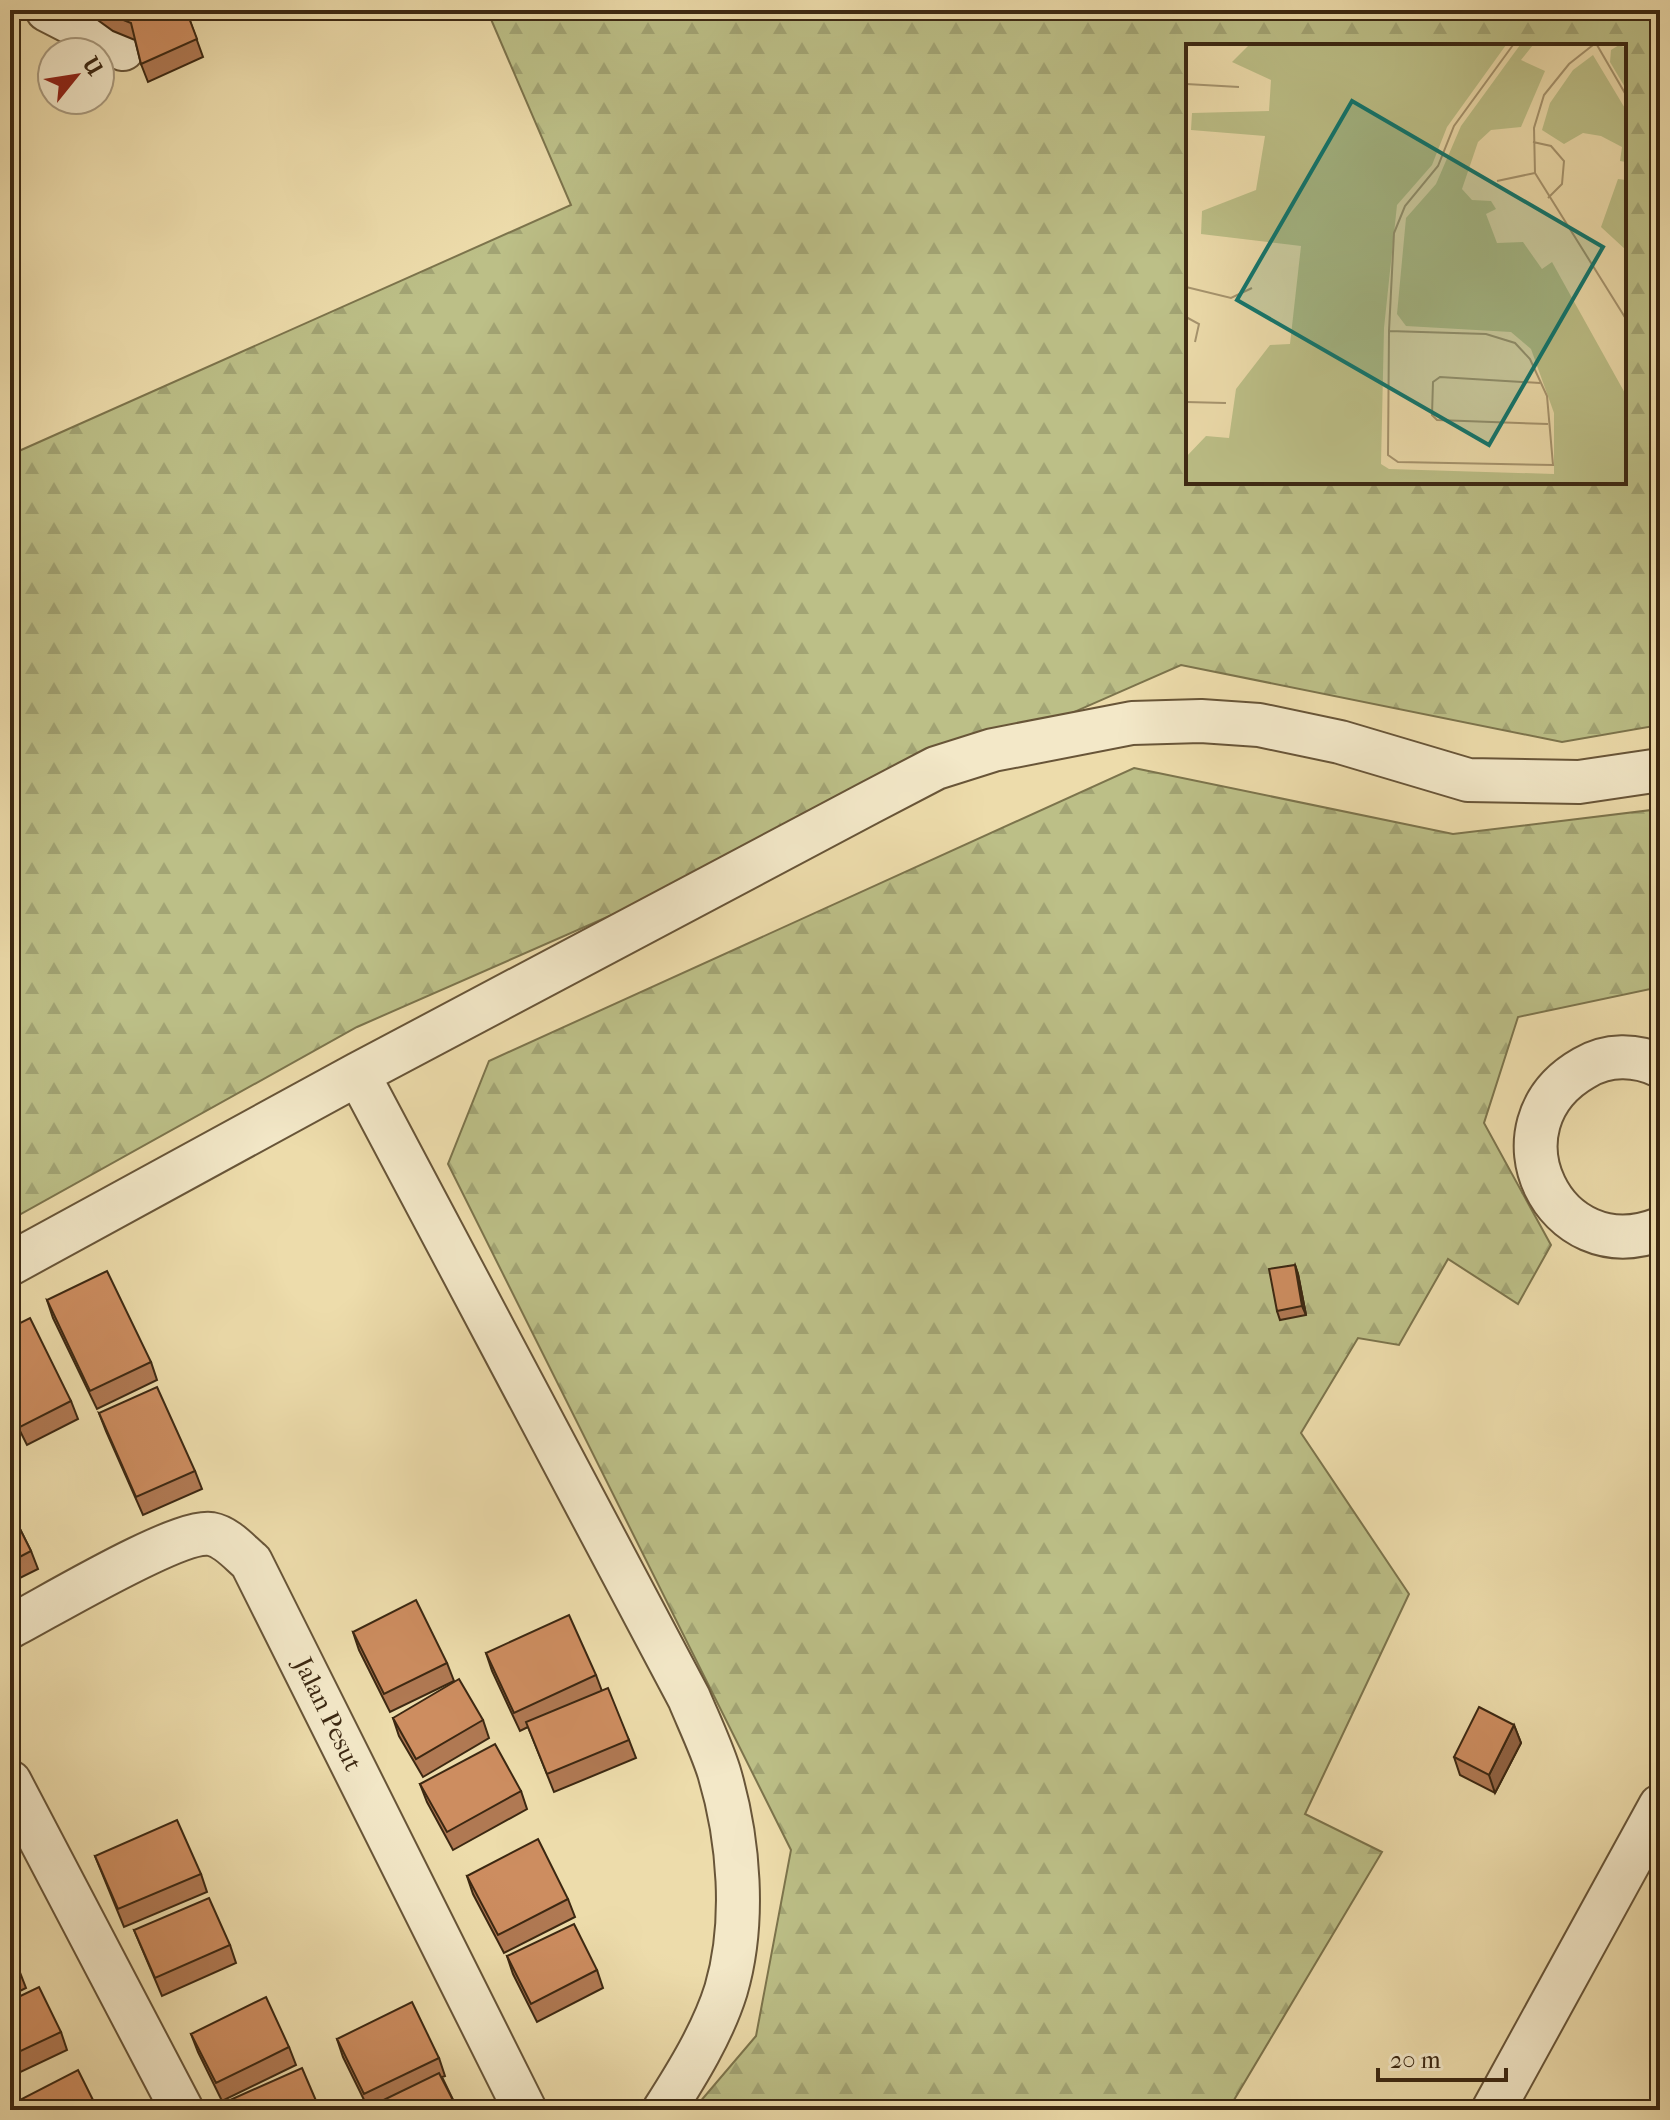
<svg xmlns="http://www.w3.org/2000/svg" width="1670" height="2120" viewBox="0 0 1670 2120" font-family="'IM FELL French Canon',serif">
  <defs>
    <pattern id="forest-firs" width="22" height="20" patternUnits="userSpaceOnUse" patternTransform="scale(2)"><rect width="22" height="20" fill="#bcbf87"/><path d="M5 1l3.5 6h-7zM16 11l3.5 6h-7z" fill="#a2a474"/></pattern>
  </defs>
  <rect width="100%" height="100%" fill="#eddcab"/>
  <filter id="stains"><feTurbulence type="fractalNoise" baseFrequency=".0025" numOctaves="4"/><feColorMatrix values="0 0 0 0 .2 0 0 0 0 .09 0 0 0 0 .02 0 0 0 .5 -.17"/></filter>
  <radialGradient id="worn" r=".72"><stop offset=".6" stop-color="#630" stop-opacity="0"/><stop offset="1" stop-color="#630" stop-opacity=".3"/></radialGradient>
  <path fill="url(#forest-firs)" stroke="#7c744c" stroke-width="2" fill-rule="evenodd" d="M487,10H1660V725L1562,742L1181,665L357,1027L10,1220V455L571,205ZM1188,46H1624V482H1188Z
    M1134,768L1453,834L1660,809V987L1518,1017L1484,1123L1551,1245L1518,1304L1448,1259L1399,1345L1358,1338L1301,1433L1409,1594L1305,1814L1382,1852L1228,2110H693L756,2036L791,1850L448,1164L489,1061Z"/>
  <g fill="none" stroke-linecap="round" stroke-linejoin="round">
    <g stroke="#685538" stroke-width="46">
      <path id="minor" d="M47,10L123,49
        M1660,1066C1636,1054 1607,1054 1584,1068C1484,1125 1554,1271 1660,1229
        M358,1074L689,1698C699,1722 711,1747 719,1772C739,1839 746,1922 726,1990C713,2032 687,2074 664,2110
        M10,1264L358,1074L869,803L936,768L993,750L1132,723L1201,721L1259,725L1340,742L1468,780L1579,782L1660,770
        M10,1627C47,1608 177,1529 211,1534C227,1537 239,1552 251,1562L525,2110
        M10,1782L182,2110
        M1493,2110L1660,1806"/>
    </g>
    <use href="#minor" stroke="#f3e8c8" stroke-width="42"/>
  </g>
  <path fill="#b07953" stroke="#3c2812" stroke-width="2" d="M84,10H186L203,57L148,82L141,64L135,40L113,31Z
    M1295,1265L1298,1274L1306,1315L1280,1320L1277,1311Z
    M47,1300L151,1362L157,1380L97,1409L53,1318Z
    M10,1328L71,1401L78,1419L27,1445L10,1411Z
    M99,1413L195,1471L202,1489L143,1515L106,1431Z
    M10,1509L31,1551L38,1569L10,1583Z
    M353,1632L447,1663L454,1681L390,1712L359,1650Z
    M486,1653L596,1675L602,1691L629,1740L636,1758L554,1792L528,1727L520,1731L492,1671Z
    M393,1718L483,1720L489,1738L423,1777L399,1736Z
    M1514,1725L1521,1743L1495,1793L1460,1775L1454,1757Z
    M420,1784L521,1791L527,1809L453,1850L427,1802Z
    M95,1856L201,1874L207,1892L124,1927Z
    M467,1876L568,1899L575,1917L504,1953L473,1894Z
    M134,1930L230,1945L236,1963L162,1996Z
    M10,1952L19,1970L26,1988L10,1996Z
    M507,1956L597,1970L603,1988L537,2022L513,1974Z
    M10,2001L61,2032L67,2050L10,2077Z
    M191,2034L289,2047L296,2065L222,2101L198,2052Z
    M337,2039L439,2058L445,2076L442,2077L458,2110H369L343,2057Z"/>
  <path fill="#906343" stroke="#3c2812" stroke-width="2" d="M1295,1265L1298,1274L1306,1315L1302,1306Z
    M1514,1725L1521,1743L1495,1793L1489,1775Z"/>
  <path fill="#cd8d60" stroke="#3c2812" stroke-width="2" d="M102,10H186L197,39L141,64L131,23L106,13Z
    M1295,1265L1302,1306L1277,1311L1269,1269Z
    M107,1271L151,1362L90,1391L47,1300Z
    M30,1318L71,1401L20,1427L10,1406V1328Z
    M157,1387L195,1471L136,1497L99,1413Z
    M10,1509L31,1551L10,1562Z
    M416,1600L447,1663L384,1694L353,1632Z
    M569,1615L596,1675L514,1713L486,1653Z
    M459,1679L483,1720L416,1759L393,1718Z
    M608,1688L629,1740L547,1774L526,1722Z
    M1479,1707L1514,1725L1489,1775L1454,1757Z
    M495,1744L521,1791L447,1832L420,1784Z
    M177,1820L201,1874L118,1909L95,1856Z
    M538,1839L568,1899L498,1935L467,1876Z
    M209,1898L230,1945L155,1978L134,1930Z
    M574,1924L597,1970L531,2004L507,1956Z
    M10,1952L19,1970L10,1974Z
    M39,1987L61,2032L10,2056V2001Z
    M266,1997L289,2047L216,2083L191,2034Z
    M412,2002L439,2058L364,2094L337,2039Z
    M302,2068L320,2110H234L230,2100Z
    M78,2070L98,2110H10V2105Z
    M439,2073L458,2110H370L369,2107Z"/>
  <g text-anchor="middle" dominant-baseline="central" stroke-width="6" stroke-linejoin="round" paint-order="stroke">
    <g font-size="26" fill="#3c2812" stroke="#f3e8c8">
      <text transform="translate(328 1714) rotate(64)">Jalan Pesut</text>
    </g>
  </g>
  <g transform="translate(1186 44)">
    <rect width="440" height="440" fill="#eddcab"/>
    <path d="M63,1H320L261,83L246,121L211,161L198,284L195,420L203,425L368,430V369L345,305L325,288L220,282L211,270L220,174L250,140L275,82L334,1H347L335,16L359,27L335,83L305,86L292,98L276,145L286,156L305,157L310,165L300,170L311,199L337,198L356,225L366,218L440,351V439H0V413L20,392L43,394L50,345L84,301L104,300L115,202L15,190L16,167L70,146L79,92L5,86L6,69L83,67L85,36L46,18ZM433,1L440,4V45L424,18L425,6ZM407,11L440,66V118L434,117L436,103L415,92L397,89L378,100L356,86L364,59L387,26ZM432,135L440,136V206L415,183Z" fill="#bcbf87"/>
    <path fill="none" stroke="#a6946e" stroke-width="2" d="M407,1L383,20L358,51L348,84L349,129L440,275M411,1L440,51M0,40L53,43M347,98L365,102L378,117L376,140L362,154M311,137L349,129M0,243L45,254L66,244M0,273L13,280L9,298M203,287L300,290L329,299L344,315L361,352L367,421L212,418L202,411L203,287L208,189L219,162L252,122L268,82L327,1M354,339L254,333L247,338L246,371L251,376L362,380M0,358L40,359"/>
    <path fill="#0f766e" fill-opacity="0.15" stroke="#0f766e" stroke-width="4" d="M166,57L417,203L303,401L51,256Z"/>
    <rect width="440" height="440" fill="none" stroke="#3c2812" stroke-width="4"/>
  </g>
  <rect width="1670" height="2120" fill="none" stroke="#eddcab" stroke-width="40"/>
  <rect x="12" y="12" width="1646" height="2096" fill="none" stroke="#3c2812" stroke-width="4"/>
  <rect x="20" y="20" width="1630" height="2080" fill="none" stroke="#3c2812" stroke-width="2"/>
  <g transform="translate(76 76) rotate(60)"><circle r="38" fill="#f3e8c8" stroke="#aa9b7f" stroke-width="2"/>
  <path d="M0-6L14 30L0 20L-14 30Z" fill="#8f2418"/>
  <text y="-12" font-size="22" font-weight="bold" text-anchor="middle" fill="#3c2812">U</text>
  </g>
  <path d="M1378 2068v12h128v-12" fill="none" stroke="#3c2812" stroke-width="4"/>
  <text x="1390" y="2068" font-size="24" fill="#3c2812" stroke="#f3e8c8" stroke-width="6" paint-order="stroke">20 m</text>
  <rect width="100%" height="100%" filter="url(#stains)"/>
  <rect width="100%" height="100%" fill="url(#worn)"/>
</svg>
